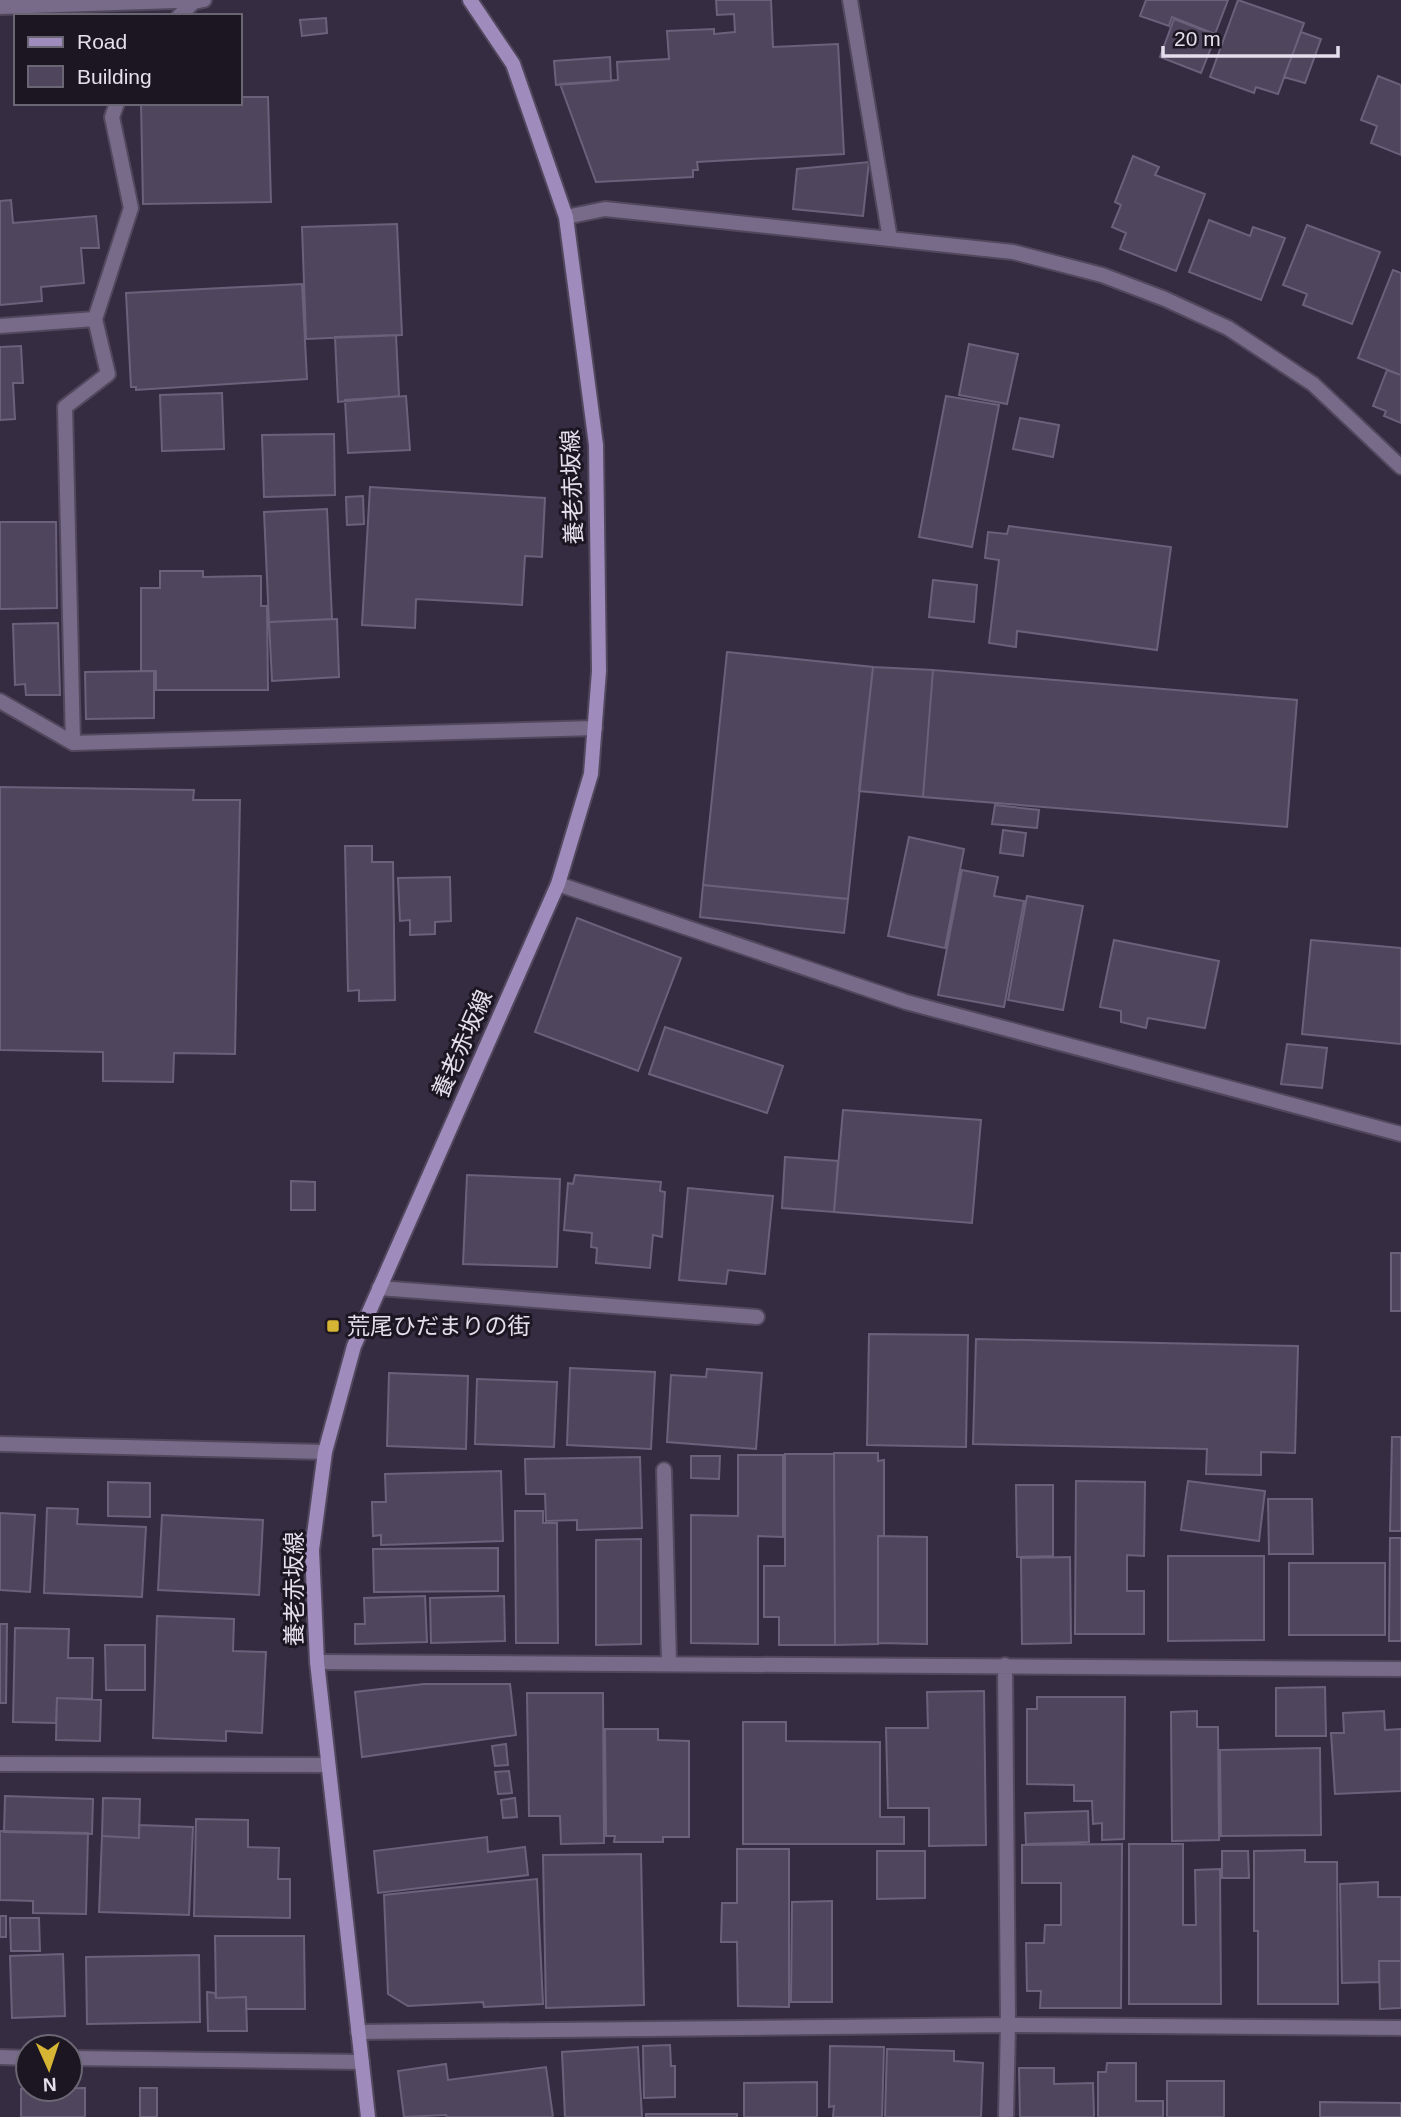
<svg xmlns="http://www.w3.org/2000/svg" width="1401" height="2117" viewBox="0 0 1401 2117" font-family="Helvetica,'Noto Sans JP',sans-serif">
  <rect width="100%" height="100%" fill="#352c42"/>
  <path fill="#4f455d" stroke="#6c617b" stroke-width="2" d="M716,0H771L773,47L838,44L844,154L697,162L698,170H693V177L596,182L560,84L618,80L617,62L669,59L667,31L714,29V34L735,32L734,14L717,15Z
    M1146,0H1228L1215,34L1172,17L1169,26L1140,16Z
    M1238,0L1304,23L1278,94L1256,87L1254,93L1210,77Z
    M326,18L327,33L302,36L300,20Z
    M1174,19L1216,35L1201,73L1160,57Z
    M1301,32L1321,39L1305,83L1284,77Z
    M610,57L611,81L556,85L554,61Z
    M1378,76L1401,85V155L1371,143L1377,126L1361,120Z
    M240,97H268L271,202L143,204L141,103H240Z
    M1133,156L1159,167L1155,175L1205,194L1176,271L1120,249L1126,233L1112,227L1121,205L1115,202Z
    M869,162L863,216L793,209L797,169Z
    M11,200L13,223L96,216L99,248H81L84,283L41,287L42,301L0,305V201Z
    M1209,220L1250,236L1253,227L1285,238L1261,300L1189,272Z
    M397,224L402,335L306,339L302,227Z
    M1307,225L1380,252L1352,324L1303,305L1307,294L1283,285Z
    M1393,270L1401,273V375L1358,358Z
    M302,284L307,379L136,390V387H131L126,293Z
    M396,335L399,396L338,402L335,337Z
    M969,344L1018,354L1007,404L959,395Z
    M21,346L23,383H13L15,419L0,420V347Z
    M1387,370L1401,375V423L1384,416L1386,411L1373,406Z
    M222,393L224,449L162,451L160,395Z
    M406,396L410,450L348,453L345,400Z
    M946,396L999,405L972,547L919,537Z
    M1020,418L1059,425L1053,457L1013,449Z
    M334,434L335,495L264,497L262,435Z
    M370,487L545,498L542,557L525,556L522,605L416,599L415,628L362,625Z
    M363,496L364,524L347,525L346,497Z
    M327,509L332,619L269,622L264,512Z
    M0,522H56L57,608L0,609Z
    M1009,526L1171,547L1157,650L1017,631L1016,647L989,643L999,560L985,558L988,532L1007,534Z
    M160,571H203V577L261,576V606H267L268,690H156V671H141V588H160Z
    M933,580L977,585L974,622L929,617Z
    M337,619L339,677L272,681L269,622Z
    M58,623L60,695H26L25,684L15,685L13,624Z
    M727,652L873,667L848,899L703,885Z
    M873,667L933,670L923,797L859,791Z
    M933,670L1297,700L1287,827L923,797Z
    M154,671V718L86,719L85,672Z
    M0,787L194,790L193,800H240L235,1054L174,1053L173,1082L103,1081V1052L0,1050Z
    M995,805L1039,810L1037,828L992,824Z
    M1003,830L1026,833L1023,856L1000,853Z
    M909,837L964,849L945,948L888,936Z
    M345,846H372V862H393L395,1000L359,1001V990L348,991Z
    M962,870L998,877L994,896L1024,901L1004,1007L938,995Z
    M450,877L451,921L435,922V934L410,935V920L400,921L398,878Z
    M703,885L848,899L844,933L700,917Z
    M1027,896L1083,906L1063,1010L1008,1000Z
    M577,918L681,958L638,1071L535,1032Z
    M1114,940L1219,961L1205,1028L1148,1018L1146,1028L1121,1022V1011L1100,1007Z
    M1311,940L1401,948V1044L1302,1034Z
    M665,1027L783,1066L767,1113L649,1074Z
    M1287,1044L1327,1048L1322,1088L1281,1084Z
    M843,1110L981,1120L972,1223L834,1212Z
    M785,1157L838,1161L834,1212L782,1208Z
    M467,1175L560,1179L557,1267L463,1264Z
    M575,1175L661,1182L660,1191L665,1192L662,1237L653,1235L650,1268L596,1263L597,1248L591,1247L592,1233L564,1230L568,1183L573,1184Z
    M291,1181L315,1182V1210H291Z
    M688,1188L773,1196L765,1274L728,1270L726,1284L679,1280Z
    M1391,1253H1401V1311H1391Z
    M869,1334L968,1335L966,1447L867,1445Z
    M976,1339L1298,1346L1295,1453L1261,1452V1475L1206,1474L1207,1449L973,1444Z
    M570,1368L655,1372L651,1449L567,1445Z
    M707,1369L762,1373L756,1449L667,1442L671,1375L706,1377Z
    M389,1373L468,1376L466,1449L387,1446Z
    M477,1379L557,1382L554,1447L475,1444Z
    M1392,1437H1401V1531H1390Z
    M834,1453H878V1461L884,1460V1536H878V1644L835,1645Z
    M785,1454H834L835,1645H779V1617H764V1566H785Z
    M738,1455H783V1537L758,1536V1644L691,1643V1515L738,1516Z
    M691,1456H720L719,1479L691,1478Z
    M640,1457L642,1528L577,1530V1520L546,1521L545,1494H526L525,1459Z
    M501,1471L503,1541L381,1545V1535L373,1536L372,1502H386L385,1474Z
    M1076,1481L1145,1482L1144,1556L1127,1555V1591H1144V1634H1075Z
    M1188,1481L1265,1491L1259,1541L1181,1530Z
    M108,1482L150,1483V1517L108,1516Z
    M1016,1485H1053V1556L1017,1557Z
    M1268,1499H1312L1313,1554H1269Z
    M47,1508L78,1509L77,1524L146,1527L142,1597L44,1593Z
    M515,1511H543V1523H557L558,1643H516Z
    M0,1513L35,1515L30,1592L0,1590Z
    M162,1515L263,1520L259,1595L158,1590Z
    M878,1536L927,1537V1644L878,1643Z
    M1390,1538H1401V1641H1389Z
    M641,1539V1644L596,1645V1540Z
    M498,1548V1591L374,1592L373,1549Z
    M1168,1556H1264V1640L1168,1641Z
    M1070,1557L1071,1643L1022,1644L1021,1558Z
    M1289,1563H1385V1635H1289Z
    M425,1596L427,1642L355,1644V1624H365L364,1598Z
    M504,1596L505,1641L431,1643L430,1598Z
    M157,1616L234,1619L233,1651L266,1652L262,1733L226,1731V1741L153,1738Z
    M0,1624H7L6,1703H0Z
    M15,1628L69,1629L68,1658H93L92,1699L57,1698L56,1723L13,1722Z
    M105,1645H145V1690H106Z
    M424,1684H510L516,1735L362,1757L355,1692Z
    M1325,1687L1326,1736H1276V1688Z
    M984,1691L986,1845L929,1846V1808H888L886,1728H928L927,1692Z
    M527,1693H603L604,1843L561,1844L560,1816H529Z
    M1037,1697H1125L1124,1839L1102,1840V1823L1093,1824L1092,1801H1074V1785L1027,1784V1709H1037Z
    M57,1698L101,1700L100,1741L56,1740Z
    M1197,1711V1727H1218L1219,1840L1172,1841L1171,1712Z
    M1384,1711L1385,1730L1401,1729V1791L1335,1794L1331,1733H1344L1343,1713Z
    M743,1722H786V1741L880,1742V1817H904V1844H743Z
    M605,1729H658V1740L689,1741V1837H663V1842H614L615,1836H606Z
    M506,1744L508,1765L495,1766L492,1746Z
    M1320,1748L1321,1835L1221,1836L1220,1750Z
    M509,1771L512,1793L498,1794L495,1772Z
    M5,1796L93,1799L92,1834L4,1832Z
    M103,1798L140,1799L139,1838L102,1836Z
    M515,1798L517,1817L503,1818L501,1800Z
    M1088,1811L1089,1842L1026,1844L1025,1813Z
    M196,1819L248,1820V1847L279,1848L278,1879H290V1918L194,1916Z
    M139,1825L193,1827L189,1915L99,1912L102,1836L139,1838Z
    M0,1831L88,1833L86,1914L33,1913V1901L0,1900Z
    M487,1837L488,1852L525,1847L528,1875L378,1893L374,1851Z
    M1122,1844L1121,2008H1040L1041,1991H1027L1026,1943H1044L1045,1925H1061V1883H1022V1845Z
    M1129,1844H1183V1925H1196L1195,1870L1220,1869L1221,2004H1129Z
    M737,1849H789V2007L738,2006L737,1942H721L722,1903H737Z
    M1305,1850V1862H1337L1338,2004H1258V1931H1254V1851Z
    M877,1851H925V1898L877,1899Z
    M1222,1851H1248L1249,1878H1222Z
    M641,1854L644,2005L546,2008L543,1855Z
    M537,1879L543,2004L484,2007L483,2002L408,2006L388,1994L384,1895Z
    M1378,1882V1897H1401V1961H1379V1982L1342,1983L1340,1884Z
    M832,1901V2002H791L792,1902Z
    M0,1916H6V1937H0Z
    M10,1918H39L40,1951H11Z
    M215,1936H304L305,2009H246V1997L216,1998Z
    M63,1954L65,2016L12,2018L10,1956Z
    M199,1955L200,2022L87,2024L86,1957Z
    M1379,1961H1401V2008L1380,2009Z
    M207,1992L215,1993L216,1998L246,1997L247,2031H208Z
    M670,2045L671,2066H675V2097L644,2098L643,2046Z
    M830,2046L884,2047L882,2117H833L834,2106L829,2107Z
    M638,2047L642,2117H565L562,2052Z
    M887,2049L954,2051V2061L983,2063L981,2117H885Z
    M1107,2063H1136V2101H1163V2117H1098V2072H1106Z
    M446,2064L448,2080L546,2067L553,2117H447L446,2115L404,2117L398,2071Z
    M1019,2068H1054V2084L1093,2083L1094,2117H1020Z
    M1167,2081H1224V2117H1167Z
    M817,2082V2117H744V2083Z
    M85,2088V2117H21V2089Z
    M140,2088H157V2117H140Z
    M1320,2102L1401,2103V2117H1320Z
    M646,2114H737V2117H646Z"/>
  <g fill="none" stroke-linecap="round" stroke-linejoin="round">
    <g stroke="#51485d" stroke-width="18">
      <path id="street" d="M850,0L890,239
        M0,7L204,0
        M179,16L195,1H200
        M566,217L605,209L1013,252L1102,275L1165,299L1228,328L1313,384L1401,467
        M0,326L95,319L131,208L112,117L117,103
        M0,701L73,743L595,728
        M73,743L65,407L108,374L95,319
        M558,884L906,1002L1401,1134
        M379,1288L757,1317
        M0,1444L325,1452
        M664,1470L669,1663
        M317,1662L1401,1669
        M1005,1665L1008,2025L1006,2117
        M0,1764L328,1765
        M358,2032L1008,2025L1401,2028
        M0,2057L28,2058
        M70,2058L362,2062"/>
    </g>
    <g stroke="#51485d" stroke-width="18">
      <path id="secondary" d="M368,2117L317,1662L312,1550L325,1452L354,1346L558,884L591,774L599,671L596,445L566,217L513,64L470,0"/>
    </g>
    <use href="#street" stroke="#786b8a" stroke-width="14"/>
    <use href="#secondary" stroke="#a08bbd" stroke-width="14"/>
  </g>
  <rect fill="#d6b534" stroke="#1b1621" stroke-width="2.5" x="326" y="1319" width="14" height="14" rx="3.5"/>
  <g text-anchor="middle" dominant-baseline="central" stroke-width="6" stroke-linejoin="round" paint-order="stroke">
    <g font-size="23" fill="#e4deed" stroke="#1b1621">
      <text transform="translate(572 487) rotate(-92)">養老赤坂線</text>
      <text transform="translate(462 1044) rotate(-66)">養老赤坂線</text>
      <text transform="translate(294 1589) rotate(-90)">養老赤坂線</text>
    </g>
    <g font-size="23" fill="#e4deed" stroke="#1b1621" text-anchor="start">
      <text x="347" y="1326">荒尾ひだまりの街</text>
    </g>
  </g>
  <rect x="14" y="14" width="228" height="91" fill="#1b1621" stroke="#6b6673" stroke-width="2"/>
  <rect x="28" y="37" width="35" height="10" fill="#a08bbd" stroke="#6b6673" stroke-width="2"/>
  <text x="77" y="49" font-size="21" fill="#e4deed">Road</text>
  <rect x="28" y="66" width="35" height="21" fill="#4f455d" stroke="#6b6673" stroke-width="2"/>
  <text x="77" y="84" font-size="21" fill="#e4deed">Building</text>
  <g transform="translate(49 2068) rotate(177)"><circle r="33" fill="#1b1621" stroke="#6b6673" stroke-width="2"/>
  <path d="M0-5L12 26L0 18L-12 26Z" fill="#d6b534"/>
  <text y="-10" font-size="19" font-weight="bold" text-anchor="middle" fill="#e4deed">N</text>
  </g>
  <path d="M1163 46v10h175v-10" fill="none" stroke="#e4deed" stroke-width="3.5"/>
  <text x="1174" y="46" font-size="21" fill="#e4deed" stroke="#1b1621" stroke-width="5" paint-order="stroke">20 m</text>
</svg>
